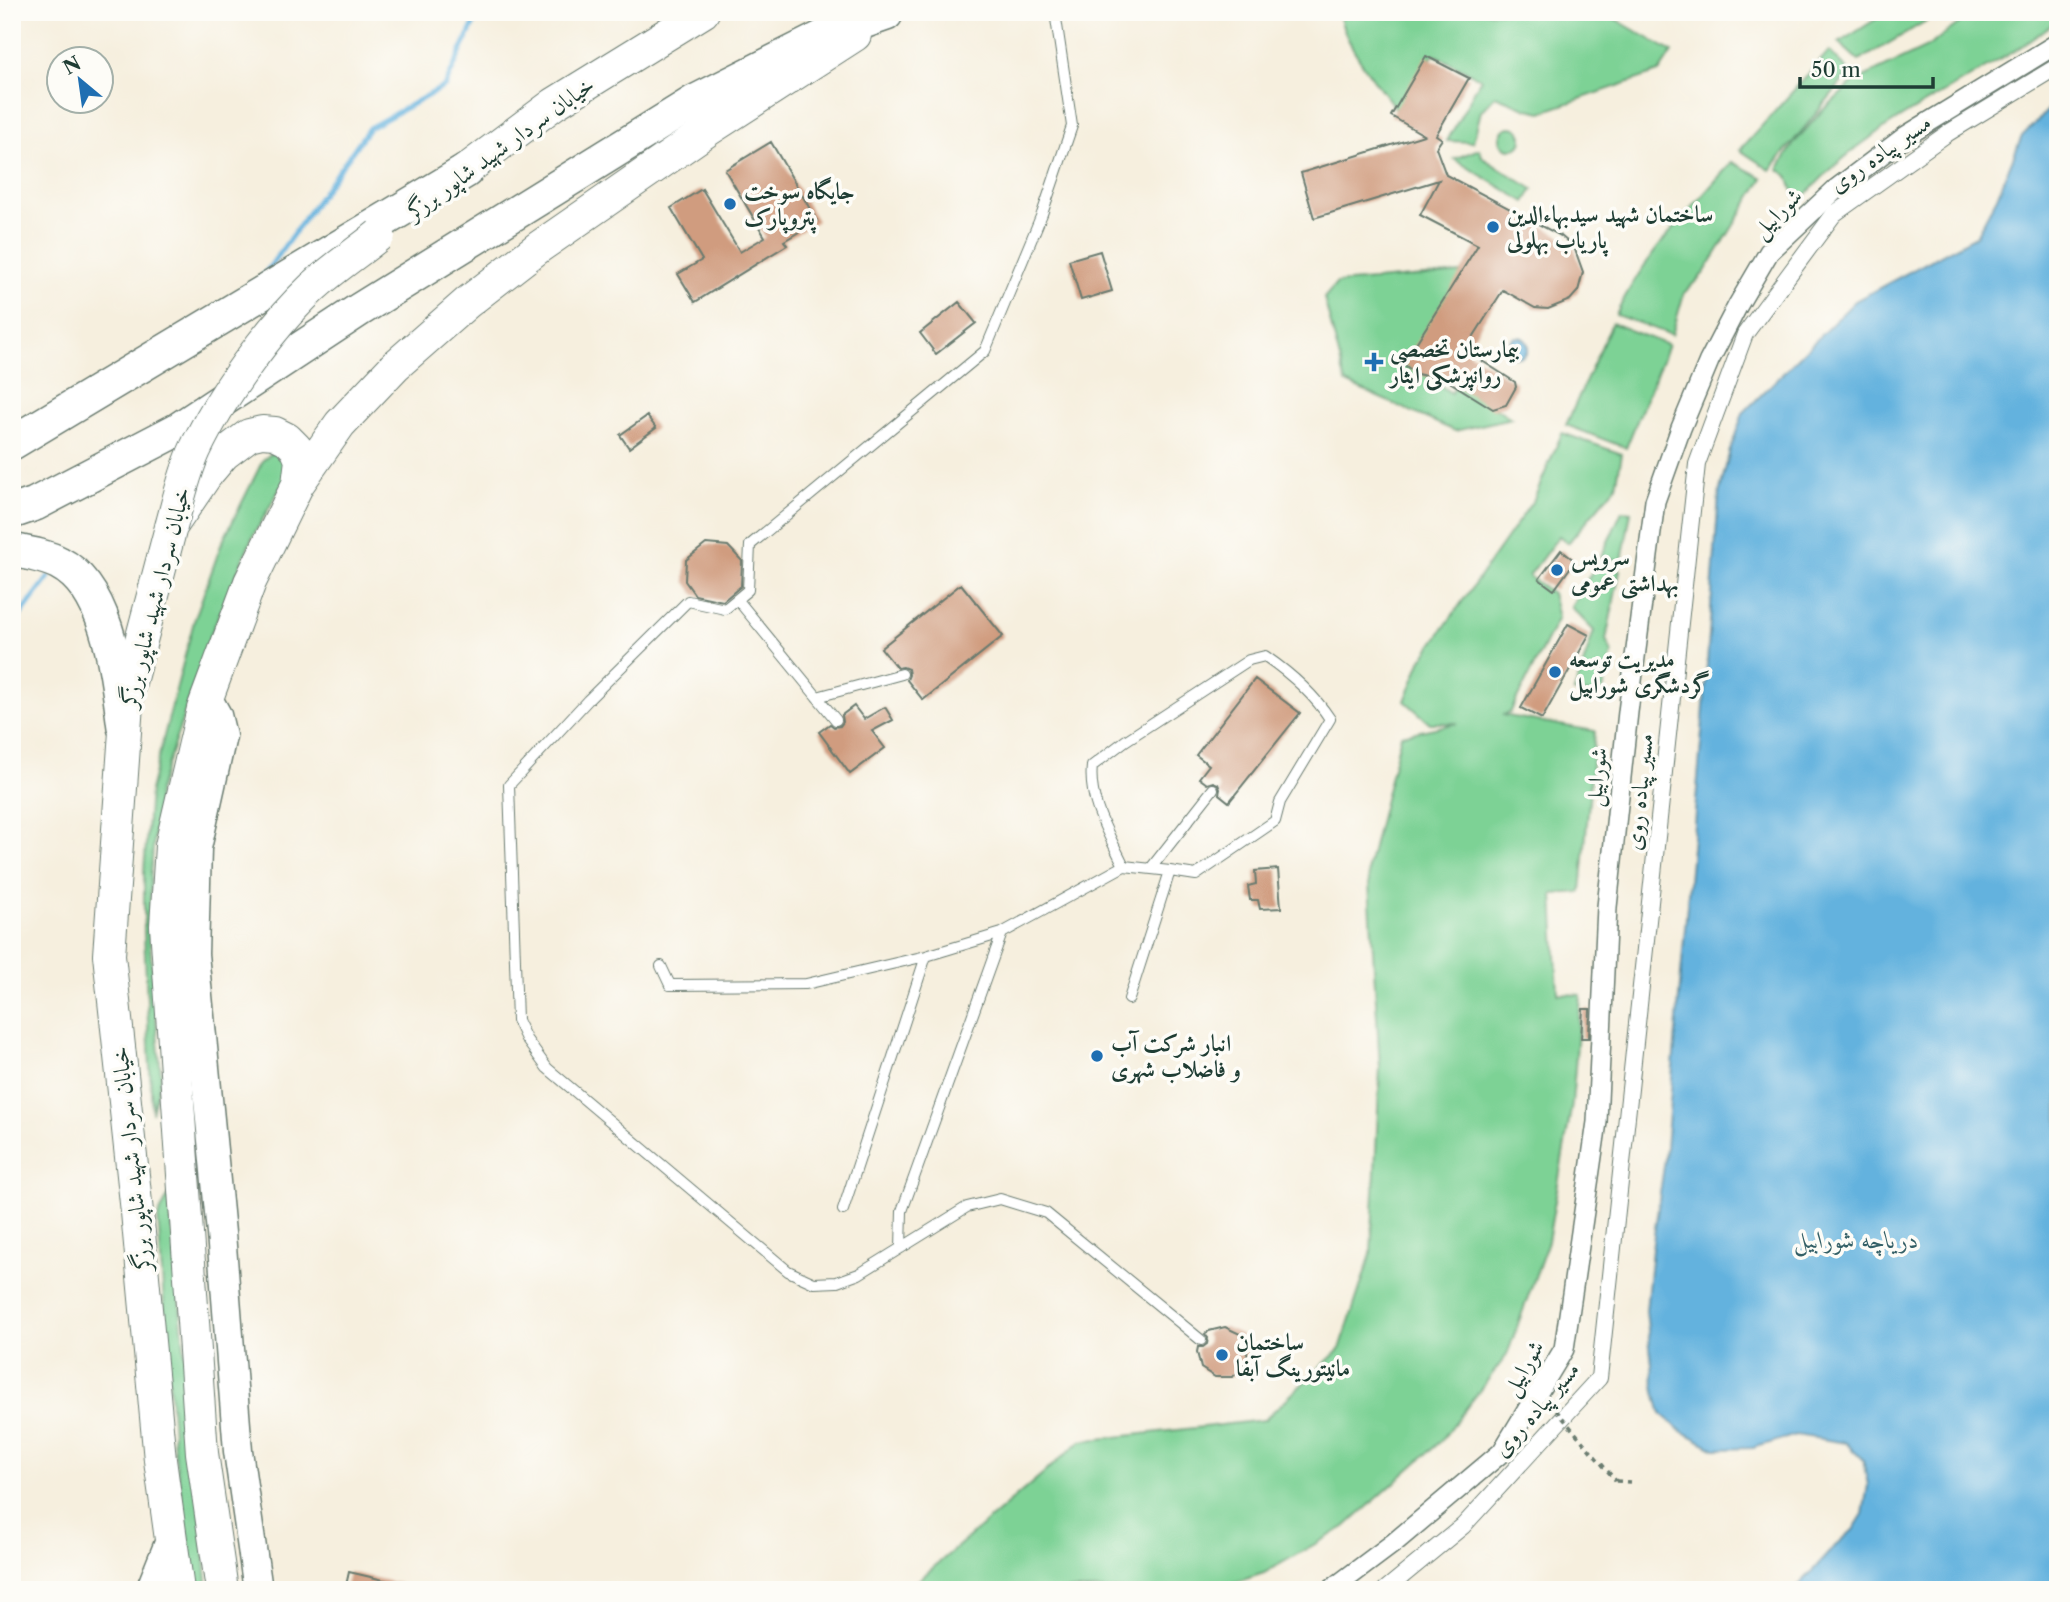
<svg xmlns="http://www.w3.org/2000/svg" width="2070" height="1602" viewBox="0 0 2070 1602" font-family="'Libre Caslon Text',Amiri,serif">
  <rect width="100%" height="100%" fill="#fdfcf7"/>
  <filter id="ink" filterUnits="userSpaceOnUse"><feTurbulence type="fractalNoise" baseFrequency=".0143" numOctaves="2"/><feDisplacementMap in="SourceGraphic" scale="14" xChannelSelector="R" yChannelSelector="G"/><feConvolveMatrix kernelMatrix="1 2 1 2 8 2 1 2 1" color-interpolation-filters="sRGB"/></filter>
  <filter id="wash" filterUnits="userSpaceOnUse"><feTurbulence type="fractalNoise" baseFrequency=".00686" numOctaves="4" result="noise"/><feDisplacementMap in="SourceGraphic" scale="28" xChannelSelector="R" yChannelSelector="G"/><feGaussianBlur stdDeviation="1.57" result="paint"/><feColorMatrix in="noise" values="0 0 0 0 0 0 0 0 0 0 0 0 0 0 0 0 0 1.4 0 .05"/><feComposite in="paint" operator="in"/></filter>
  <g filter="url(#wash)">
    <rect width="100%" height="100%" fill="#f6efde"/>
    <path fill="#7dd295" stroke="#4e8864" stroke-width="2" d="M1339,12H1603L1672,52L1659,72L1542,112L1528,109L1495,96L1481,111L1473,142L1447,141L1481,79L1434,54L1396,109C1377,84 1343,43 1339,12Z
      M1887,12H1941L1859,61L1839,43Z
      M1974,12H2058V20C2043,31 2029,42 2014,51C1941,97 1857,132 1801,201L1795,197L1788,176L1778,169L1795,142L1821,112L1855,81L1927,47Z
      M1829,51L1850,72L1770,170L1740,150Z
      M1500 138a11 11 0 1 1 22 0a11 11 0 1 1-22 0Z
      M1479,149L1483,158L1533,189L1525,202L1454,159Z
      M1732,162L1763,178L1704,273L1684,293L1672,335L1616,315C1642,256 1691,210 1732,162Z
      M1463,273L1412,366L1451,393L1458,383L1511,418L1455,431L1346,383L1324,298L1337,283Z
      M1612,323L1668,345L1626,448L1566,425Z
      M1562,433L1622,454L1616,486L1568,543L1559,536L1529,576L1552,593L1558,618L1510,713L1502,715L1595,731L1581,892L1553,894L1558,994L1581,995L1572,1104L1548,1241L1507,1355L1440,1442L1345,1527L1264,1573L1212,1590H907L1081,1441L1264,1420L1340,1349L1371,1254L1380,1068L1368,867L1401,735L1458,723H1430L1405,701L1422,659L1534,499Z
      M282,452L290,458L287,476L252,538L212,631L158,792L151,872L149,933L161,1077L152,1113L144,932V871L150,790L194,621L221,545L263,460L272,453Z
      M1622,511L1631,512L1622,561L1601,557Z
      M1596,565L1620,570L1606,640L1612,653L1602,694L1574,692L1594,631L1571,607Z
      M169,1194L208,1590H197L174,1450L158,1217Z"/>
    <path fill="#64b2de" stroke="#427889" stroke-width="2" d="M2058,100V1590H1795L1833,1548L1853,1530L1863,1514L1868,1485L1863,1460L1846,1443L1796,1435L1753,1448L1715,1449L1680,1430L1661,1414L1655,1392L1646,1311L1652,1249L1665,1159L1703,720L1719,494L1730,450L1743,413L1855,301L1976,236L1997,197L2022,136Z
      M1508 347a10 10 0 1 1 20 0a10 10 0 1 1-20 0Z"/>
    <g fill="none" stroke-linecap="round" stroke-linejoin="round">
      <path stroke="#64b2de" stroke-width="5" d="M264,275L369,128L445,86L474,23L485,12
        M12,626L49,577"/>
    </g>
    <g id="blocks">
      <path fill="#d09c7f" d="M1426,56L1469,78L1436,135L1442,139L1436,148L1446,175L1561,236L1574,247L1583,272L1578,291L1570,300L1548,309L1535,308L1503,290L1465,350L1515,382L1516,387L1506,405L1493,409L1448,381L1417,374L1403,364L1478,245L1420,215L1439,180L1314,218L1301,173L1424,135L1391,116Z
        M771,142L817,221L784,241L787,245L695,302L678,274L702,260L671,208L702,189L740,252L765,237L725,170Z
        M1100,251L1112,291L1081,300L1069,260Z
        M959,302L976,323L936,354L920,333Z
        M647,416L656,428L629,448L620,435Z
        M706,544L728,546L742,561L741,586L723,601L695,595L685,581L686,560Z
        M1561,550L1575,561L1554,590L1539,579Z
        M961,584L1003,636L923,700L907,680L909,675L908,669L903,667L897,668L881,648Z
        M1568,624L1589,635L1542,719L1521,708Z
        M1255,679L1300,713L1229,802L1219,794L1220,789L1218,784L1213,782L1207,784L1199,778L1209,765L1196,755Z
        M854,706L864,719L885,707L893,720L872,731L885,748L850,774L819,732L830,724L834,727L840,726L843,722L842,715Z
        M1278,869L1281,908L1260,909L1258,900H1250L1248,886L1256,884L1255,871Z
        M1583,1009H1590L1589,1038H1581Z
        M1225,1327L1240,1334L1245,1341L1248,1358L1239,1372L1232,1377H1215L1201,1368L1197,1352L1198,1347H1203L1207,1344L1208,1338L1205,1334L1209,1331Z
        M349,1572L401,1584L400,1590H345Z"/>
    </g>
  </g>
  <g filter="url(#ink)">
    <use href="#blocks" fill-opacity="0" stroke="#6a7b70" stroke-width="2"/>
    <g fill="none" stroke-linecap="round" stroke-linejoin="round">
      <g stroke="#6a7b70" stroke-width="12">
        <path id="service" d="M1055,12L1072,126L1042,214L985,351L750,545L748,590L725,609L688,601L588,700L509,785L517,1020L526,1039L547,1068L788,1271L814,1283L837,1282L859,1274L967,1207L1000,1199L1046,1213L1201,1340
          M737,599L836,720
          M817,697L902,674
          M1124,866C1109,834 1088,802 1092,766L1125,741L1249,660L1265,656C1291,674 1313,693 1330,719L1280,802L1275,821L1196,875L1170,871
          M1151,868L1213,789
          M661,966L670,985L806,984L926,956L1002,933L1124,866L1170,871L1129,999
          M843,1210L926,956
          M901,1248L902,1211L1002,933"/>
      </g>
      <g stroke="#6a7b70" stroke-width="18">
        <path id="pedestrian" d="M1385,1590L1463,1526L1599,1378L1697,464L1745,334L1834,214L1948,133L2058,66"/>
      </g>
      <g stroke="#6a7b70" stroke-width="22">
        <path id="minor" d="M1331,1590L1395,1542L1502,1452L1564,1349L1597,1122L1607,907L1628,712L1655,501L1681,428L1709,361L1738,305L1769,252L1836,189L1906,136L2058,43"/>
      </g>
      <g stroke="#6a7b70" stroke-width="27">
        <path id="tertiary" d="M148,1590L170,1535"/>
      </g>
      <g stroke="#6a7b70" stroke-width="31">
        <path id="secondary" d="M207,697L217,715L222,736L197,848L194,954L221,1233L238,1451L258,1590"/>
      </g>
      <g stroke="#6a7b70" stroke-width="34">
        <path id="primary" d="M446,185L554,104L703,12
          M178,1590L160,1460L137,1212L109,955L128,690L171,527L207,474L224,454L249,435L262,432L275,433L287,439L296,448L301,460L298,484
          M222,1590L202,1453L166,926L171,846L203,709L250,582L298,484L340,424L395,366L468,302L539,247L708,130L855,35"/>
      </g>
      <g stroke="#6a7b70" stroke-width="36">
        <path id="trunk" d="M12,443L466,171
          M12,512L35,504L177,430L359,310L694,102L829,34L886,14
          M12,550C27,553 46,556 59,563C110,589 117,677 124,727"/>
      </g>
      <path stroke="#6a7b70" stroke-width="3.5" stroke-dasharray="5 5" stroke-linecap="butt" d="M1616,1481L1630,1482"/>
      <use href="#service" stroke="#fff" stroke-width="10"/>
      <use href="#pedestrian" stroke="#fff" stroke-width="16"/>
      <use href="#minor" stroke="#fff" stroke-width="19"/>
      <use href="#tertiary" stroke="#fff" stroke-width="24"/>
      <use href="#secondary" stroke="#fff" stroke-width="28"/>
      <use href="#primary" stroke="#fff" stroke-width="32"/>
      <use href="#trunk" stroke="#fff" stroke-width="33"/>
      <g stroke="#6a7b70" stroke-width="34" stroke-linecap="butt">
        <path id="primary-bridge" d="M171,527C178,502 184,474 195,450C220,397 269,329 311,289C332,269 357,253 379,235"/>
      </g>
      <path stroke="#6a7b70" stroke-width="3.5" stroke-dasharray="5 5" stroke-linecap="butt" d="M1556,1410L1616,1481"/>
      <use href="#primary-bridge" stroke="#fff" stroke-width="32"/>
    </g>
  </g>
  <g fill="#1f6fb2" stroke="#fdfcf7" stroke-width="2.5">
    <circle cx="730" cy="204" r="7"/>
    <circle cx="1493" cy="227" r="7"/>
    <path d="M1370.5 351.5h7v7h7v7h-7v7h-7v-7h-7v-7h7z"/>
    <circle cx="1557" cy="570" r="7"/>
    <circle cx="1555" cy="672" r="7"/>
    <circle cx="1097" cy="1056" r="7"/>
    <circle cx="1222" cy="1355" r="7"/>
  </g>
  <g text-anchor="middle" dominant-baseline="central" stroke-width="7" stroke-linejoin="round" paint-order="stroke">
    <g font-size="23" fill="#1f3d34" stroke="#fdfcf7">
      <text transform="translate(500 148) rotate(-36)">خیابان سردار شهید شاپور برزگر</text>
      <text transform="translate(1880 153) rotate(-35)">مسیر پیاده روی</text>
      <text transform="translate(1777 213) rotate(-45)">شورابیل</text>
      <text transform="translate(155 597) rotate(-76)">خیابان سردار شهید شاپور برزگر</text>
      <text transform="translate(1596 777) rotate(-84)">شورابیل</text>
      <text transform="translate(1639 792) rotate(-84)">مسیر پیاده روی</text>
      <text transform="translate(131 1159) rotate(-96)">خیابان سردار شهید شاپور برزگر</text>
      <text transform="translate(1523 1368) rotate(-60)">شورابیل</text>
      <text transform="translate(1536 1409) rotate(-49)">مسیر پیاده روی</text>
    </g>
    <g font-size="23" font-weight="bold" fill="#1f3d34" stroke="#fdfcf7" text-anchor="start">
      <text x="744" y="191">جایگاه سوخت<tspan x="744" dy="26">پتروپارک</tspan></text>
      <text x="1507" y="214">ساختمان شهید سیدبهاءالدین<tspan x="1507" dy="26">پاریاب بهلولی</tspan></text>
      <text x="1390" y="349">بیمارستان تخصصی<tspan x="1390" dy="26">روانپزشکی ایثار</tspan></text>
      <text x="1571" y="557">سرویس<tspan x="1571" dy="26">بهداشتی عمومی</tspan></text>
      <text x="1569" y="659">مدیریت توسعه<tspan x="1569" dy="26">گردشگری شورابیل</tspan></text>
      <text x="1111" y="1043">انبار شرکت آب<tspan x="1111" dy="26">و فاضلاب شهری</tspan></text>
      <text x="1236" y="1342">ساختمان<tspan x="1236" dy="26">مانیتورینگ آبفا</tspan></text>
    </g>
    <g font-size="24" font-style="italic" fill="#346067" stroke="#fdfcf7">
      <text x="1856" y="1239">دریاچه شورابیل</text>
    </g>
  </g>
  <rect width="2070" height="1602" fill="none" stroke="#fdfcf7" stroke-width="42"/>
  <g transform="translate(80 80) rotate(331)"><circle r="33" fill="#fdfcf7" stroke="#a4b0a9" stroke-width="2"/>
  <path d="M0-5L12 26L0 18L-12 26Z" fill="#1f6fb2"/>
  <text y="-10" font-size="19" font-weight="bold" text-anchor="middle" fill="#1f3d34">N</text>
  </g>
  <path d="M1800 77v10h133v-10" fill="none" stroke="#1f3d34" stroke-width="3.5"/>
  <text x="1811" y="77" font-size="21" fill="#1f3d34" stroke="#fdfcf7" stroke-width="5" paint-order="stroke">50 m</text>
</svg>
